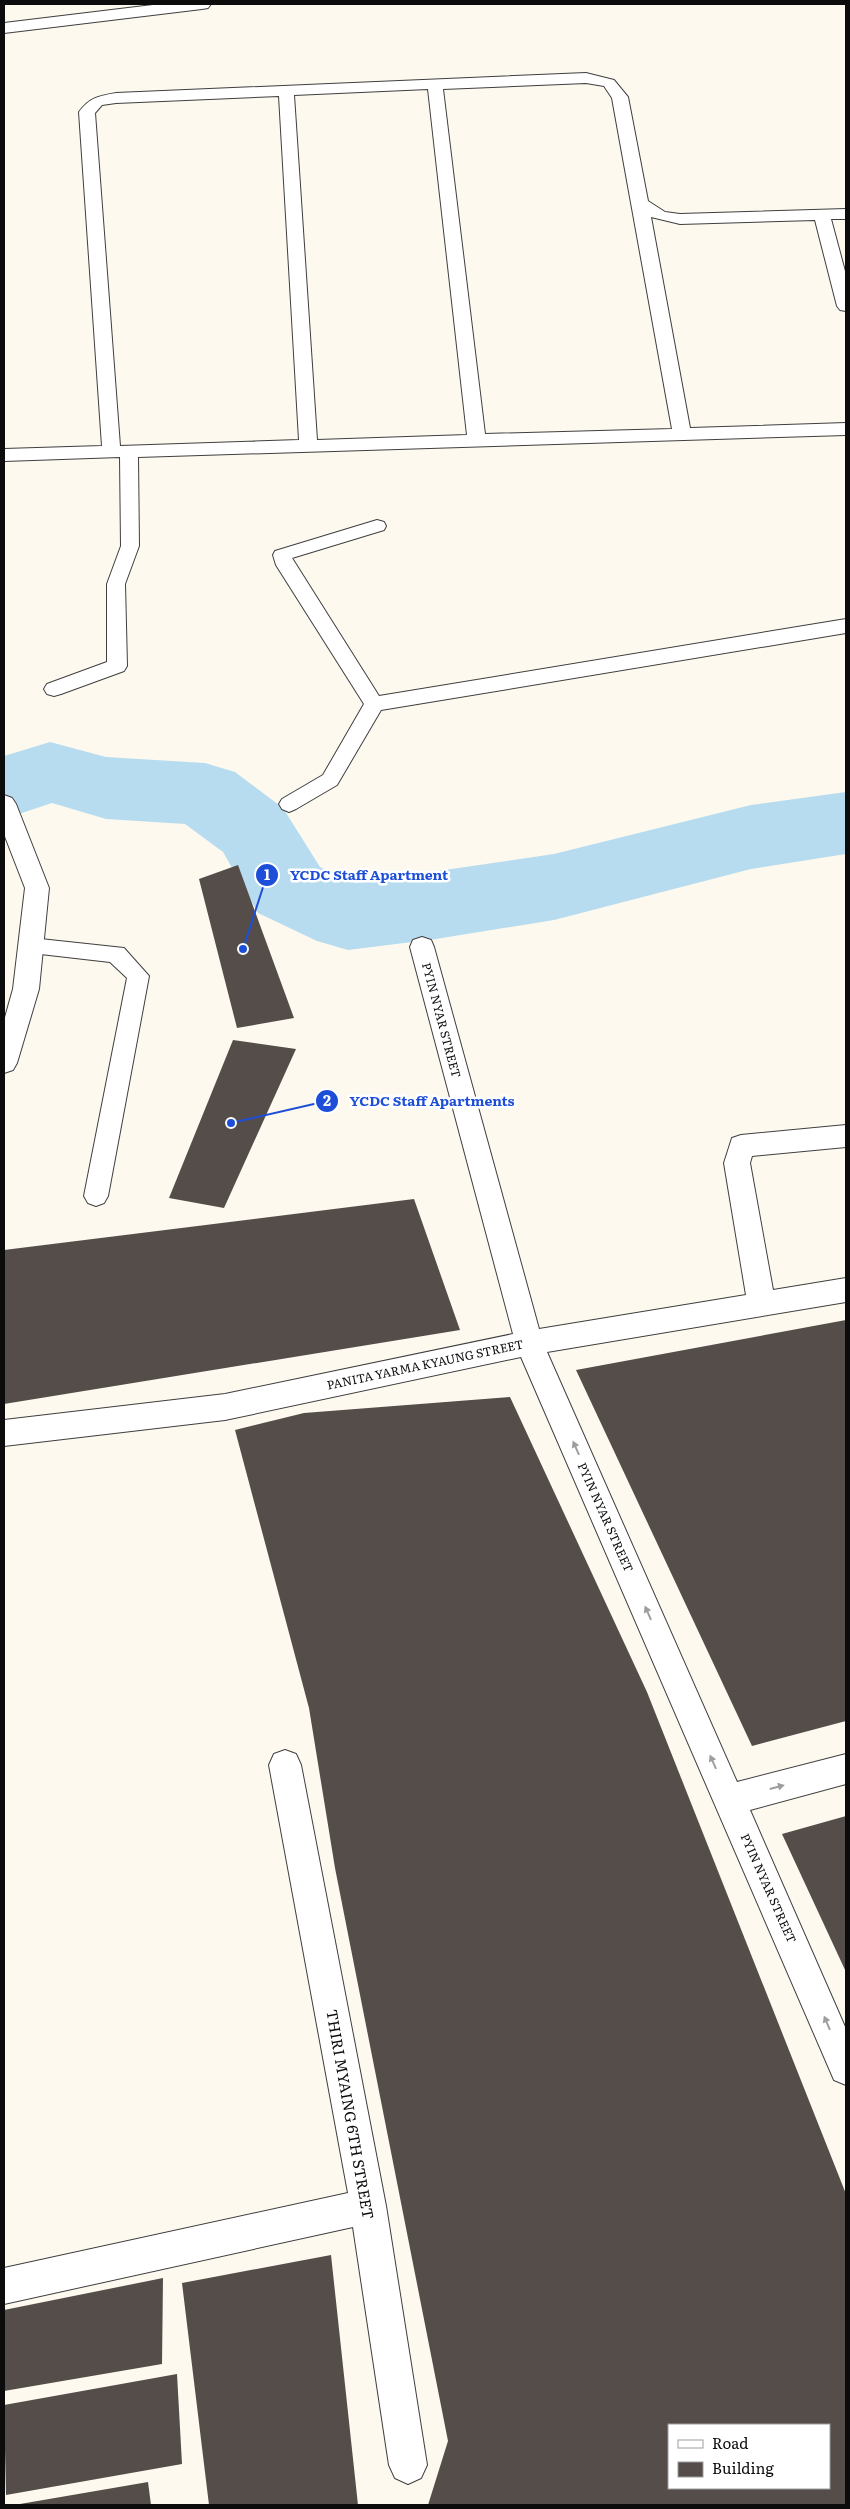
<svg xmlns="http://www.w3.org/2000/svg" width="850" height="2509" viewBox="0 0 850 2509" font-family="Literata,serif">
  <rect width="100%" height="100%" fill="#fdf9ee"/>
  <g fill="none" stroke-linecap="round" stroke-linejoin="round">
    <path fill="#b8dcef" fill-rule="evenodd" d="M50,742L106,757L205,763L235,772L283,808L320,867L355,883L554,854L751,805L846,792V854L751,869L554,920L436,939L348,950L317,941L258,913L223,852L185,824L106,819L52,803L4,819V756Z"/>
  </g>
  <path fill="#544d4a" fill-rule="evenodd" d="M238,865L294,1018L237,1028L199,879Z
    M233,1040L296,1049L224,1208L169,1198Z
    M414,1199L460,1330L4,1404V1250Z
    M846,1320V1721L752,1746L576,1370Z
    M510,1397L647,1692L846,2194V2505H428L448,2441L335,1868L309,1708L235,1430L304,1413ZM669,2425H829V2488H669Z
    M846,1816V1972L782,1834Z
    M331,2255L358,2505H209L182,2283Z
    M163,2278L162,2364L4,2391V2310Z
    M177,2374L182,2464L6,2495L4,2405Z
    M148,2482L151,2505H20V2504Z"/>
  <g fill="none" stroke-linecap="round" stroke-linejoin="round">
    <g stroke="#3f3f3f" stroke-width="2">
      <path id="service" d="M586,73L614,80L628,97L648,201L665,212L680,214L846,209V219H831L846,275V311L840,310L837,306L815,220L680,224L651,217L690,428L846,423V435L138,457L139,546L125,584L127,666L124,671L61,694L54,696L47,694L44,689L47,684L107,662V584L121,546L120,457L4,461V449L102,446L79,112C90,97 99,96 116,93ZM586,83L604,86L612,98L672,429L485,434L443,89ZM428,89L467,435L317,440L294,95ZM279,96L299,440L120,446L95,113L102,105L116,103Z
        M377,520L384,522L386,526L384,530L292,558L379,696L846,619V633L381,710L337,785L296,809L289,812L282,809L279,804L282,799L323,775L364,704L276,565L273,555L275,551Z
        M31,938L124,948L149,976L108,1196L104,1203L96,1206L88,1203L84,1196L127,978L110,962L23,952L20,946L23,940Z"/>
    </g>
    <g stroke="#3f3f3f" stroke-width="2">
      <path id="minor" d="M161,4H211L208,8L202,9L4,33V23Z
        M4,795L12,798L16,804L49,888L39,989L17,1063L13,1070L4,1073V1021L13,989L25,888L4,834Z
        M422,937L431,940L434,947L539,1329L746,1295L724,1163L732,1138L741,1135L846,1125V1147L752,1156L750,1163L773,1290L846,1278V1302L547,1352L737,1782L846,1754V1784L750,1810L846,2029V2085L834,2080L521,1357L225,1420L4,1446V1420L225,1394L513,1334L410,947L413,940Z
        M285,1750L296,1754L301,1765L386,2206L427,2465L421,2478L408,2484L395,2478L389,2465L353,2227L4,2304V2268L348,2193L269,1765L274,1754Z"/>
    </g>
    <use href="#service" fill="#fff" fill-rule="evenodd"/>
    <use href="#minor" fill="#fff" fill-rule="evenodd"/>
  </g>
  <defs><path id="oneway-solid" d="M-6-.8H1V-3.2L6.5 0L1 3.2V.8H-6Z" transform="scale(1.25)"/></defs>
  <g fill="#9e9e9e">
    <use href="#oneway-solid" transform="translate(576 1448) rotate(-114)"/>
    <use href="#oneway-solid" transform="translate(648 1613) rotate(-114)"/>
    <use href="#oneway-solid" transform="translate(713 1762) rotate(-114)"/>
    <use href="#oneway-solid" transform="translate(777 1787) rotate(-15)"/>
    <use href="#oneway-solid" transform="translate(827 2023) rotate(-113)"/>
  </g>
  <g text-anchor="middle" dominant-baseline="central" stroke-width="5" stroke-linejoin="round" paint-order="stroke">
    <g font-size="12" fill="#0c0c0c" stroke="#fff">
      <text transform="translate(442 1020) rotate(75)">PYIN NYAR STREET</text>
      <text transform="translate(425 1364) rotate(-12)">PANITA YARMA KYAUNG STREET</text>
      <text transform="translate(606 1517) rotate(66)">PYIN NYAR STREET</text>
      <text transform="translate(769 1888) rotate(66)">PYIN NYAR STREET</text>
    </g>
    <g font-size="15" fill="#0c0c0c" stroke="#fff">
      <text transform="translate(351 2114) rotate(80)">THIRI MYAING 6TH STREET</text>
    </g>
  </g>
  <path fill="none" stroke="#1d4ed8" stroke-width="2" d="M243 949L267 875M231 1123L327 1101"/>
  <g fill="#1d4ed8" stroke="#fff" stroke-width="2">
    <circle cx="243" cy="949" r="5"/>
    <circle cx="231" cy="1123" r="5"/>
    <circle cx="267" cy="875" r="12"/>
    <circle cx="327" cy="1101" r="12"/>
  </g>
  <g font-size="15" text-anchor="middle" font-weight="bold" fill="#fff">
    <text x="267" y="880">1</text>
    <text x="327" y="1106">2</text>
  </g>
  <g font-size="14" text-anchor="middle" font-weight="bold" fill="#1d4ed8" stroke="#fff" stroke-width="5" stroke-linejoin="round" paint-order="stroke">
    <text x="369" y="880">YCDC Staff Apartment</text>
    <text x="432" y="1106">YCDC Staff Apartments</text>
  </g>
  <rect width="850" height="2509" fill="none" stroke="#0c0c0c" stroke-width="10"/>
  <rect x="668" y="2424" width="162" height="65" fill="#ffffff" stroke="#9e9e9e"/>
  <rect x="678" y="2440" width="25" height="8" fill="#ffffff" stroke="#9e9e9e"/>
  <text x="712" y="2449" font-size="15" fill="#0c0c0c">Road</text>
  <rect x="678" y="2462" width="25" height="15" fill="#544d4a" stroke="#9e9e9e"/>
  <text x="712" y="2474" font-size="15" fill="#0c0c0c">Building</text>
</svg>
